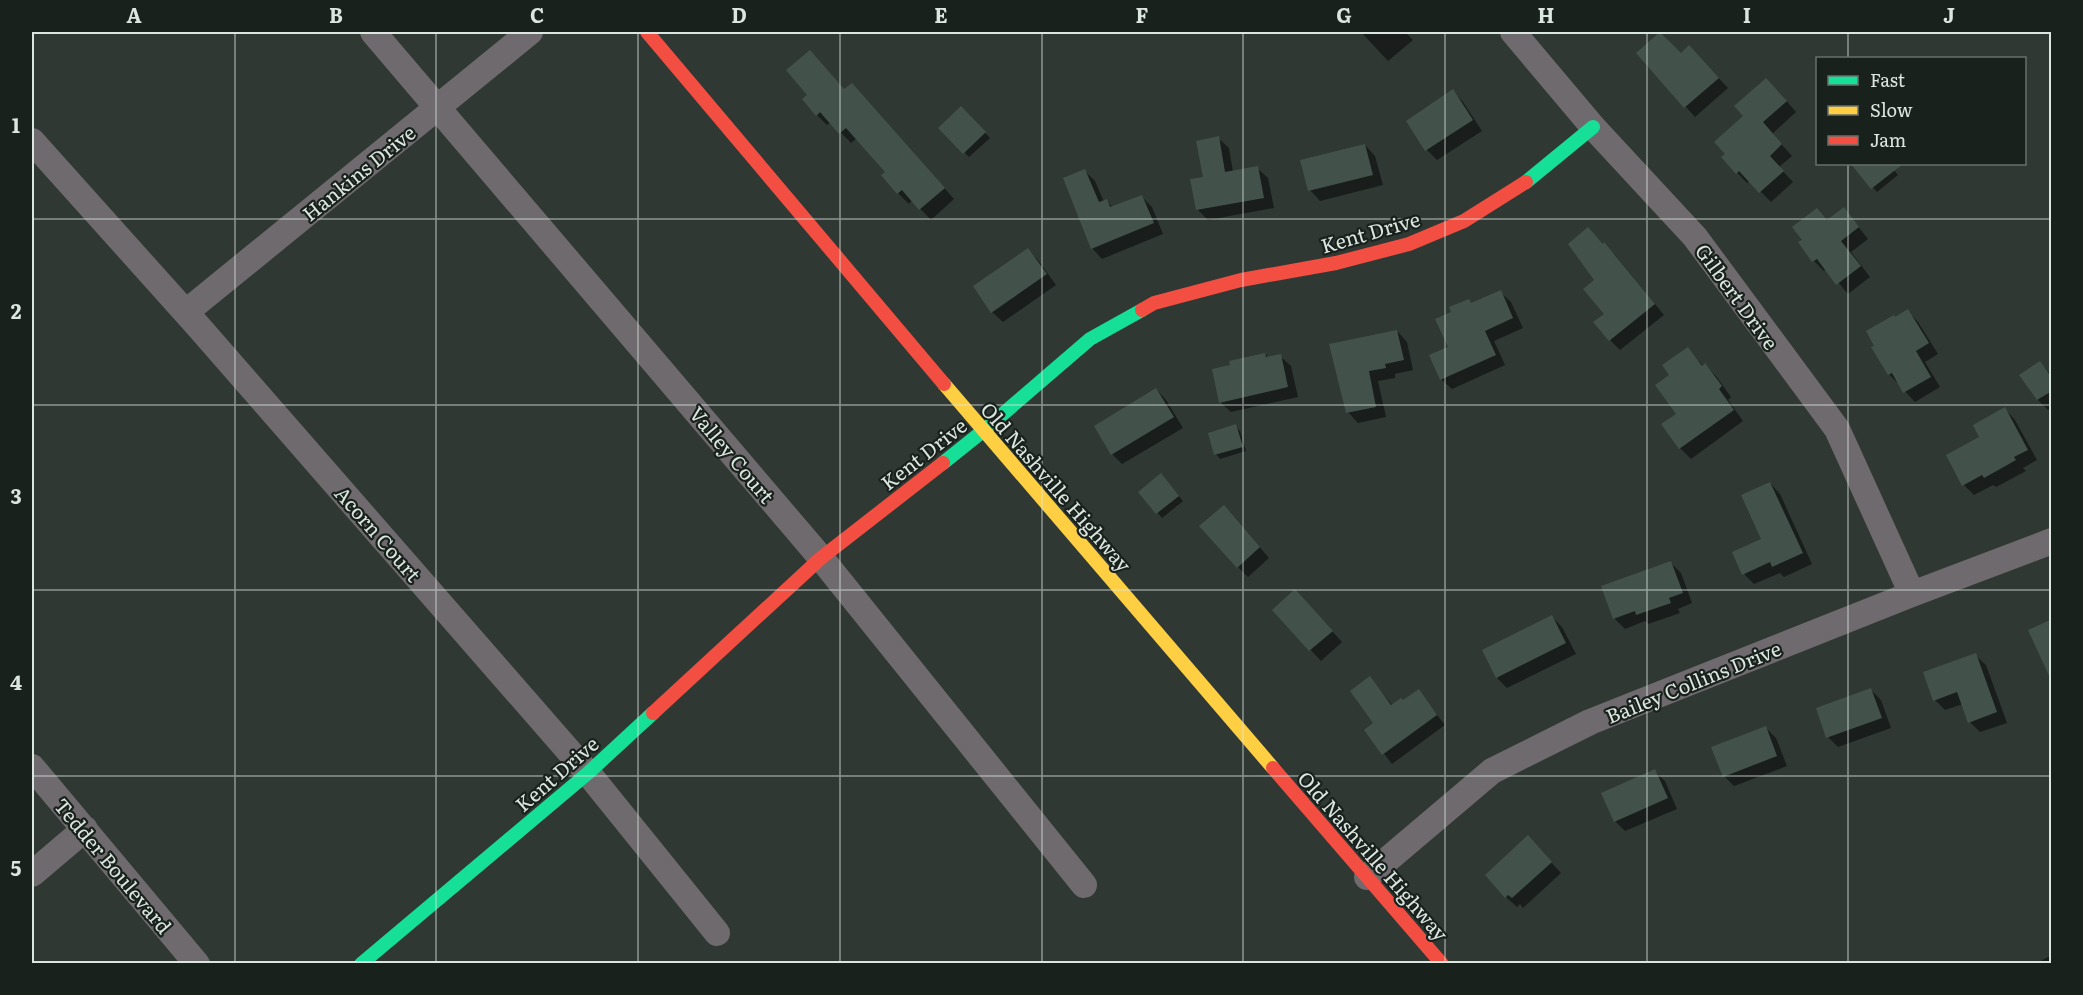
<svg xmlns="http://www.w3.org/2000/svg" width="2083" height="995" viewBox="0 0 2083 995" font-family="Literata,serif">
  <rect width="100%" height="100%" fill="#2f3833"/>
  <path fill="#0007" d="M1361,32H1405L1413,40L1388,61Z
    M1661,33L1681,54L1699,57L1728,88L1695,117L1638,53Z
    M1777,90L1796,112L1772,134L1792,156L1779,167L1793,182L1771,202L1750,181L1747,183L1723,158Z
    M845,91L862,95L954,199L931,220L912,200L909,204L898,193L883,175L887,172L857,138L851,143L831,122L827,125L817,115Z
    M1453,91L1463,102L1482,131L1437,160L1427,150Z
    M961,108L990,138L969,157L940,128Z
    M1218,138L1229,148L1233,172L1257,168L1268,178L1274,208L1208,220L1198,210L1192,180L1205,178Z
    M1365,145L1375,156L1383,185L1320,201L1310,190Z
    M1853,164H1889L1898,175L1877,192Z
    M1085,171L1095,181L1104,202L1107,201L1113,208L1141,196L1152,207L1163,234L1102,259L1092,248Z
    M1844,209L1868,239L1851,252L1870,277L1848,294L1827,269L1824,271L1814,261L1804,240L1817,210L1828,221Z
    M1588,229L1615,255L1664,315L1620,350L1610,340L1606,314L1596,280Z
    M1028,250L1038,260L1056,285L1003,322L992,312Z
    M1500,292L1511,302L1523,328L1494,341L1505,365L1452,389L1441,379L1450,347L1472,304Z
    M1908,311L1918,322L1938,354L1925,362L1940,387L1915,402L1889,374L1876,346L1896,318Z
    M1397,331L1407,342L1413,370L1395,374V378L1378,381L1386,417L1358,423L1348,412L1331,345Z
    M1688,349L1704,367L1705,365L1716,376L1731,397L1728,400L1743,421L1691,459L1680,448L1678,414L1671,375Z
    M1265,354L1269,358L1280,356L1291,366L1298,397L1231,412L1220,402Z
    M2040,363L2052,376V408L2048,410L2038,400L2021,375Z
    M1156,389L1166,400L1183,428L1122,464L1112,454Z
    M2005,409L2015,420L2037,460L2023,468L2026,471L1996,487L1993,485L1974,495L1964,485L1982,437Z
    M1235,426L1240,431L1246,451L1220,459L1216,454Z
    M1165,480L1183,501L1162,518L1140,492Z
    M1770,483L1780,494L1812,564L1784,577L1780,573L1754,584L1744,574L1763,539Z
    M1234,517L1269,558L1248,577L1238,567Z
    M1670,562L1681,573L1692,603L1678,609L1680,613L1648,624L1645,621L1625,629L1614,618Z
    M1306,602L1342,642L1321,661L1274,610Z
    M1552,617L1562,627L1576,654L1507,688L1497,678Z
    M1975,655L1986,665L2007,723L1980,732L1970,722L1963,704L1945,710L1935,700Z
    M1370,678L1393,706L1403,702L1418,691L1445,725L1392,764L1366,730L1375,724Z
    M1871,690L1881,700L1891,728L1838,747L1828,737Z
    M1766,728L1776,738L1787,766L1734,786L1724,776Z
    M1654,771L1665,781L1677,809L1625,831L1615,821Z
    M1538,848L1561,873L1523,908L1520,904L1517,907L1506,897Z
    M2052,955V964H2035Z"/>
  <path fill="#42524b" d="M1660,32L1681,53L1689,45L1719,78L1684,108L1636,53Z
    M810,50L844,89L852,83L945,188L919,210L902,190L897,194L881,175L885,172L846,128L839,134L820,112L816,116L802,99L807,95L786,70Z
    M1766,78L1787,101L1763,122L1782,144L1770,156L1784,171L1759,193L1739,171L1736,174L1721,157L1725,154L1714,142L1743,116L1734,106Z
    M1453,89L1473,120L1425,151L1406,121Z
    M961,106L986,132L963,154L938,128Z
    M1219,136L1225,172L1258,166L1264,198L1196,210L1190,179L1203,177L1196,141Z
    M1365,144L1373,175L1308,191L1300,160Z
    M1851,164H1903L1871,189Z
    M1085,169L1099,202L1107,199L1110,207L1142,195L1154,223L1091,249L1063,178Z
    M1844,207L1859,227L1841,241L1861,266L1836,285L1817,259L1812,262L1798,242L1802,240L1792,227L1817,208L1827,220Z
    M1588,227L1603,244L1604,242L1655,304L1609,341L1593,322L1604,314L1583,289L1594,280L1568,244Z
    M1028,248L1047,274L991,313L973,286Z
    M1501,290L1513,318L1485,331L1496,355L1440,380L1429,355L1448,347L1435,319L1451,312L1449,307L1469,299L1471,303Z
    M1908,309L1929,343L1916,351L1931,377L1903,393L1892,373L1888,375L1871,347L1874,346L1866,331L1894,315L1895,317Z
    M1397,330L1404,360L1385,364L1386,368L1369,371L1376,407L1346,413L1329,344Z
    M1688,347L1702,366L1705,363L1722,386L1719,389L1734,410L1679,449L1661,424L1676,414L1655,385L1669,375L1662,365Z
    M1265,353L1266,357L1281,354L1288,387L1219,403L1212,369L1230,365L1229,361Z
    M2040,361L2052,378V391L2037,400L2019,375Z
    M1156,388L1174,417L1111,455L1094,426Z
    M2005,407L2028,450L2014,457L2016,460L1984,478L1982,475L1962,486L1946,455L1979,437L1973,425Z
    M1236,424L1243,447L1214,455L1208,433Z
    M1161,473L1179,496L1156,514L1138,492Z
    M1770,482L1803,553L1772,567L1770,562L1742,575L1732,552L1761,539L1741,495Z
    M1224,505L1260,547L1237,568L1199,526Z
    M1671,561L1683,593L1669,598L1671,603L1636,615L1635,611L1613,619L1601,586Z
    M1295,589L1333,631L1309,651L1272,610Z
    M1552,615L1566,643L1496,678L1482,650Z
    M2052,619V682L2028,630Z
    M1976,653L1997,712L1968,723L1957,692L1933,701L1923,672Z
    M1370,676L1391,705L1401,698L1403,700L1419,689L1437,715L1382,755L1364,730L1373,723L1350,691Z
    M1871,688L1882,718L1826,738L1816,708Z
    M1766,726L1777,756L1723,777L1711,747Z
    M1655,769L1668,798L1614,822L1601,793Z
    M1528,835L1552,862L1512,898L1508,895L1505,898L1485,875Z"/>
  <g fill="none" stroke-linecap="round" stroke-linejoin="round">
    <path stroke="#6e6a6d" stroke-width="26" d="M373,32L821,558L1084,885
      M1513,32L1593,127L1695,237L1837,429L1912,594
      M32,141L197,325L588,773L717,933
      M186,312L530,32
      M32,767L197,964
      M32,874L85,829
      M1367,877L1492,771L1590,722L1912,594L2052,541"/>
    <path stroke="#16e098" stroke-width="14" d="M1526,182L1593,127
      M943,463L983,431L1090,339L1142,310
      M361,964L588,773L653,713"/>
    <path stroke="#ffcf43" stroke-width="14" d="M944,384L1273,768"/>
    <path stroke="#f24e42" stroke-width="14" d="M647,32L944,384
      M1142,310L1154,303L1241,280L1336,263L1409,244L1464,221L1526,182
      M653,713L821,558L943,463
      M1273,768L1442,964"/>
  </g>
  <path fill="none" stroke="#dce6e0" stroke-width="1.5" stroke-opacity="0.55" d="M235,32V964M436,32V964M638,32V964M840,32V964M1042,32V964M1243,32V964M1445,32V964M1647,32V964M1848,32V58M1848,164V964M32,219H2052M32,405H2052M32,590H2052M32,776H2052"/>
  <g text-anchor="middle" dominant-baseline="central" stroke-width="4.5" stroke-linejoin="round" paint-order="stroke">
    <g font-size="20" fill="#dce6e0" stroke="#19211d">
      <text transform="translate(358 172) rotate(-39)">Hankins Drive</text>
      <text transform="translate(1370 231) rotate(-16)">Kent Drive</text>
      <text transform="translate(1738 296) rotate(54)">Gilbert Drive</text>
      <text transform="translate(923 453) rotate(-38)">Kent Drive</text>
      <text transform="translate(733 454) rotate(50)">Valley Court</text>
      <text transform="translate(1057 486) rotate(49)">Old Nashville Highway</text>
      <text transform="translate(379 533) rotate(49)">Acorn Court</text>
      <text transform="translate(1693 681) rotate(-22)">Bailey Collins Drive</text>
      <text transform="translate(556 773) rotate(-41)">Kent Drive</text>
      <text transform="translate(1374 855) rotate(49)">Old Nashville Highway</text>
      <text transform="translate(114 865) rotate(50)">Tedder Boulevard</text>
    </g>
  </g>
  <rect width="2083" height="995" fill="none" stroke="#19211d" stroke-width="66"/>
  <rect x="1816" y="57" width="210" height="108" fill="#19211d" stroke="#67706b" stroke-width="1.5"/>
  <rect x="1828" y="76" width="30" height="9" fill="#16e098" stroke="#67706b" stroke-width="1.5"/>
  <text x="1870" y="87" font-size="18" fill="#dce6e0">Fast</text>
  <rect x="1828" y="106" width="30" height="9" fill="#ffcf43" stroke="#67706b" stroke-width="1.5"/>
  <text x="1870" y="117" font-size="18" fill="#dce6e0">Slow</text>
  <rect x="1828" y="136" width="30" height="9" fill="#f24e42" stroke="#67706b" stroke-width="1.5"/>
  <text x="1870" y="147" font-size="18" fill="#dce6e0">Jam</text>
  <rect x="33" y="33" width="2017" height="929" fill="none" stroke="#dce6e0" stroke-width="2"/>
  <g font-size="20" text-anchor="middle" font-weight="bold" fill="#dce6e0">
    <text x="134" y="23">A</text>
    <text x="336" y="23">B</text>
    <text x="537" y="23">C</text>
    <text x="739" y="23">D</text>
    <text x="941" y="23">E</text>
    <text x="1142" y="23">F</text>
    <text x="1344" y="23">G</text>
    <text x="1546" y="23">H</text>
    <text x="1747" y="23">I</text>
    <text x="1949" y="23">J</text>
    <text x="16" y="133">1</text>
    <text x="16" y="319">2</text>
    <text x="16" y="504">3</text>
    <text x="16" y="690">4</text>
    <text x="16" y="876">5</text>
  </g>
</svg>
